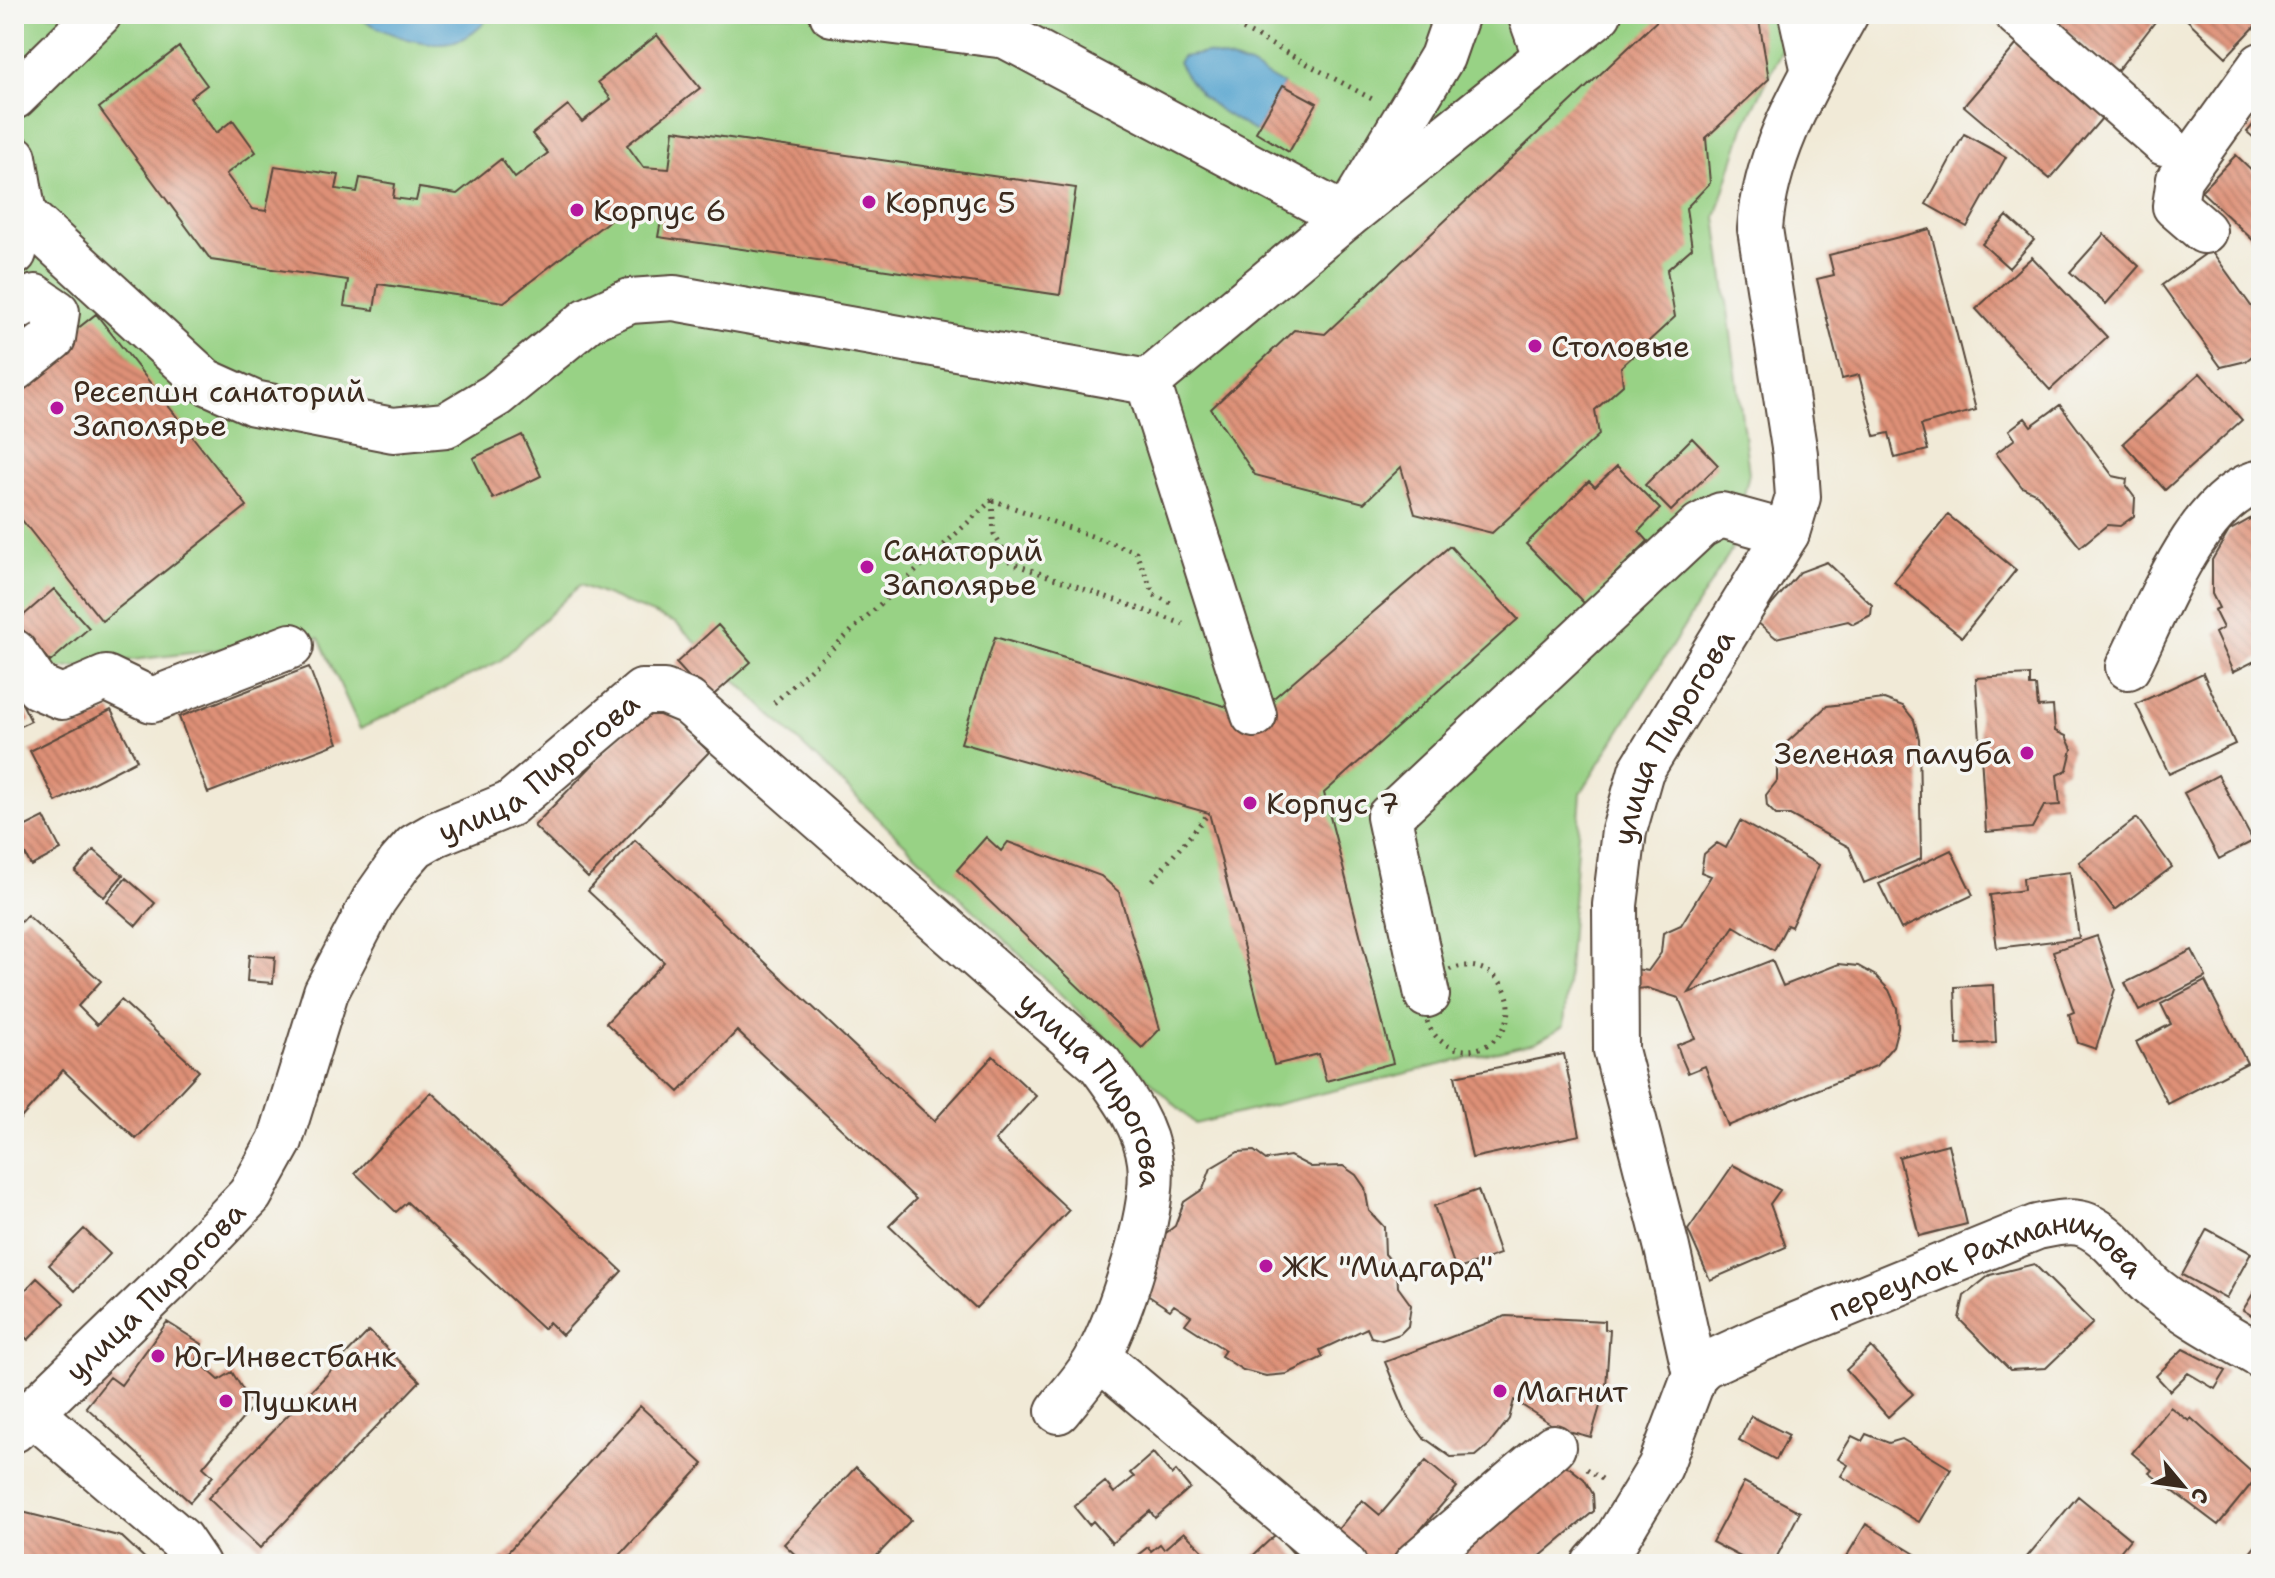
<svg xmlns="http://www.w3.org/2000/svg" width="2275" height="1578" viewBox="0 0 2275 1578" font-family="'Shantell Sans',sans-serif">
  <defs>
    <pattern id="building-back-hatch" width="6" height="6" patternUnits="userSpaceOnUse" patternTransform="scale(2)"><rect width="6" height="6" fill="#de9077"/><path d="M-1 5l2 2M0 0l6 6M5-1l2 2" fill="none" stroke="#b57661"/></pattern>
  </defs>
  <rect width="100%" height="100%" fill="#f6f6f2"/>
  <filter id="ink" filterUnits="userSpaceOnUse"><feTurbulence type="fractalNoise" baseFrequency=".0125" numOctaves="2"/><feDisplacementMap in="SourceGraphic" scale="16" xChannelSelector="R" yChannelSelector="G"/><feConvolveMatrix kernelMatrix="1 2 1 2 8 2 1 2 1" color-interpolation-filters="sRGB"/></filter>
  <filter id="wash" filterUnits="userSpaceOnUse"><feTurbulence type="fractalNoise" baseFrequency=".006" numOctaves="4" result="noise"/><feDisplacementMap in="SourceGraphic" scale="32" xChannelSelector="R" yChannelSelector="G"/><feGaussianBlur stdDeviation="1.8" result="paint"/><feColorMatrix in="noise" values="0 0 0 0 0 0 0 0 0 0 0 0 0 0 0 0 0 1.4 0 .05"/><feComposite in="paint" operator="in"/></filter>
  <g filter="url(#wash)">
    <rect width="100%" height="100%" fill="#f1ead7"/>
    <path fill="#98d285" stroke="#6a7e52" stroke-width="2" d="M14,14H1800L1744,127L1716,217L1749,473L1732,549L1581,793L1564,1026L1536,1042L1195,1124L676,623L580,585L500,661L360,729L319,638L57,669L14,666Z"/>
    <path fill="#56a4cf" stroke="#486776" stroke-width="2" d="M353,14H490C459,65 393,39 353,14Z
      M1207,53L1250,66L1283,85L1256,132C1220,111 1198,100 1178,62L1182,57Z"/>
    <g id="blocks">
      <path fill="url(#building-back-hatch)" d="M1664,14H1758L1769,79L1706,138L1710,183L1686,208L1692,248L1667,270L1675,317L1621,367L1623,385L1595,410L1599,435L1492,533L1415,514L1401,467L1364,503L1255,475L1211,409L1294,330L1325,334Z
        M2045,14H2153L2158,18L2117,71Z
        M2181,14H2261V20L2226,57Z
        M657,35L700,88L627,145L643,167L669,169L674,130L1076,188L1060,295L658,237L662,215L623,210L504,302L378,284L374,310L344,306L348,280L211,260L99,108L179,47L207,85L190,98L216,133L233,120L256,152L226,174L252,209L266,211L275,166L339,175L336,189L357,192L360,178L395,184L393,198L416,201L419,188L457,194L501,159L515,178L548,153L532,134L568,105L582,122L611,99L598,82Z
        M2023,37L2108,111L2050,179L1964,106Z
        M1283,85L1317,103L1289,152L1256,132Z
        M2261,116V144L2247,132Z
        M1964,134L2006,157L1967,227L1926,204Z
        M2236,155L2261,179V238L2256,243L2201,191Z
        M2007,216L2034,240L2009,268L1982,244Z
        M1930,229L1976,410L1921,425L1928,450L1895,458L1889,433L1875,436L1859,375L1842,379L1817,279L1834,275L1829,255Z
        M2104,234L2139,266L2106,304L2070,272Z
        M2211,250L2261,320L2258,351L2246,361L2221,367L2162,285Z
        M2032,257L2107,337L2050,390L1976,309Z
        M96,314L247,506L102,621L14,510V379Z
        M2200,373L2242,420L2165,490L2123,443Z
        M2060,405L2113,476L2127,479L2126,486L2135,498L2134,516L2120,526L2107,525L2080,547L2037,494L2022,487L1996,453L2015,439L2009,430L2025,418L2031,426Z
        M522,435L541,476L493,499L473,458Z
        M1692,438L1718,465L1671,511L1645,485Z
        M1617,466L1660,509L1639,531L1648,541L1585,604L1526,544L1589,481L1595,487Z
        M1948,515L2016,570L1962,637L1894,582Z
        M2257,515H2261V658L2233,672L2215,633L2223,628L2214,610L2219,608L2212,594V560L2229,531Z
        M1450,546L1518,619L1324,793L1393,1063L1326,1081L1319,1054L1274,1065L1209,813L961,743L995,637L1254,715Z
        M1827,562L1872,605L1871,615L1853,624L1848,621L1776,638L1757,622L1800,572Z
        M54,589L89,628L50,662L16,622Z
        M718,625L751,662L709,699L676,663Z
        M309,667L338,743L208,793L179,717Z
        M2203,673L2235,744L2169,774L2136,704Z
        M2030,675V686H2036L2038,707L2053,706L2055,731L2066,736L2072,749L2067,770L2057,775L2060,805L2044,806L2032,828L1986,832L1976,678Z
        M14,688L31,721L14,729Z
        M1884,699L1903,706L1914,720L1919,739L1921,859L1864,883L1849,847L1790,815H1776L1767,806L1766,795L1777,781V766L1784,745L1827,706Z
        M655,700L709,752L588,878L534,826Z
        M111,710L137,760L56,802L30,751Z
        M2218,775L2253,841L2219,859L2184,793Z
        M44,817L61,850L31,866L14,832Z
        M2137,818L2172,867L2115,910L2079,862Z
        M1740,821L1819,865L1791,927L1787,925L1774,950L1734,926L1689,993L1772,960L1783,986L1839,964L1858,966L1876,976L1889,990L1897,1008L1898,1027L1893,1046L1876,1066L1728,1126L1705,1066L1688,1073L1682,1059L1677,1045L1695,1038L1679,998L1647,988L1636,989L1635,969L1648,971L1661,953L1663,933L1681,925L1711,876L1701,872L1704,854L1717,843L1726,848Z
        M986,837L1001,851L1008,842L1101,876L1119,892L1160,1029L1142,1048L957,870Z
        M635,840L934,1121L993,1056L1036,1096L995,1141L1069,1210L976,1308L889,1226L916,1199L737,1031L679,1092L606,1023L664,962L588,891Z
        M94,850L123,875L104,897L75,872Z
        M1951,850L1973,895L1901,929L1879,884Z
        M2070,872L2079,938L1997,948L1990,895L2024,890L2023,878Z
        M126,878L155,903L136,926L107,901Z
        M27,915L101,981L78,1006L97,1025L121,1000L199,1071L136,1139L63,1070L14,1126V929Z
        M2097,936L2115,989L2096,1049L2078,1043L2069,1014L2074,1012L2053,951Z
        M2192,950L2206,977L2139,1011L2125,983Z
        M249,955L275,957L273,983L247,981Z
        M2205,981L2247,1063L2168,1104L2136,1042L2171,1024L2161,1004Z
        M1993,985L1996,1043L1957,1045L1955,987Z
        M1564,1054L1580,1135L1472,1158L1455,1076Z
        M431,1092L622,1271L562,1335L549,1322L543,1329L407,1202L396,1212L355,1173Z
        M1948,1144L1967,1224L1919,1236L1899,1157Z
        M1254,1151L1266,1160L1290,1156L1311,1167L1343,1166L1356,1175L1365,1188L1369,1211L1384,1227L1385,1254L1397,1268L1398,1287L1411,1305L1408,1326L1400,1334L1382,1340L1371,1337L1367,1328L1320,1350L1323,1357L1287,1374L1266,1376L1243,1370L1221,1356L1225,1350L1185,1324L1191,1316L1174,1305L1170,1310L1135,1287L1161,1237L1175,1226L1184,1202L1203,1189L1211,1168L1238,1152Z
        M1733,1165L1780,1190L1770,1204L1786,1247L1710,1280L1688,1230Z
        M1478,1190L1500,1254L1456,1270L1434,1206Z
        M84,1229L110,1254L75,1291L49,1265Z
        M2207,1229L2251,1253L2226,1299L2182,1275Z
        M2034,1264L2093,1323L2046,1368L2010,1370L1959,1319L1964,1296L1990,1275Z
        M37,1278L64,1303L28,1340L14,1326V1302Z
        M2261,1281V1321L2243,1310Z
        M1506,1316L1605,1321V1329L1610,1330L1606,1386L1591,1437L1572,1432L1569,1436L1514,1400L1509,1419L1489,1445L1476,1456L1451,1457L1423,1437L1407,1415L1385,1362Z
        M167,1322L202,1344L197,1360L219,1380L232,1372L253,1406L203,1467L213,1476L190,1502L86,1407L110,1377L121,1385Z
        M369,1331L420,1381L260,1548L208,1498Z
        M1871,1347L1913,1394L1888,1417L1846,1370Z
        M2183,1349L2226,1371L2215,1389L2188,1373L2170,1391L2156,1376Z
        M640,1406L703,1464L612,1564H497Z
        M2170,1407L2189,1421L2191,1418L2257,1477L2218,1525L2149,1473L2152,1470L2132,1453Z
        M1751,1416L1789,1435L1776,1460L1739,1440Z
        M1866,1434L1889,1443L1902,1439L1951,1469L1919,1522L1841,1476L1848,1465L1838,1459L1852,1436L1862,1441Z
        M1153,1453L1172,1475L1176,1471L1190,1488L1155,1518L1150,1511L1112,1543L1093,1521L1089,1525L1074,1507L1105,1482L1114,1493L1134,1477L1130,1473Z
        M1426,1461L1457,1487L1391,1564H1372L1335,1533L1362,1500L1380,1515Z
        M1555,1464L1570,1468L1584,1479L1593,1494L1594,1511L1531,1564H1436Z
        M856,1467L911,1520L869,1564H805L784,1544Z
        M1744,1482L1800,1512L1773,1564H1754L1712,1542Z
        M2078,1496L2130,1539L2115,1558L2122,1564H2034L2026,1558Z
        M14,1510L122,1537L151,1564H14Z
        M1866,1524L1920,1557L1916,1564H1842Z
        M1184,1532L1216,1564H1126L1148,1547L1151,1551L1160,1544L1164,1549Z
        M1276,1534L1303,1564H1244Z
        M2261,1539V1564H2241Z"/>
    </g>
  </g>
  <g filter="url(#ink)">
    <use href="#blocks" fill-opacity="0" stroke="#56473a" stroke-width="2"/>
    <g fill="none" stroke-linecap="round" stroke-linejoin="round">
      <g stroke="#56473a" stroke-width="48">
        <g id="minor">
          <path d="M832,14L1006,36L1346,217L1442,57L1457,14"/>
          <path d="M1530,14L1545,56"/>
          <path d="M1801,14L1814,72"/>
          <path d="M2017,14L2164,143"/>
          <path d="M14,97L99,14"/>
          <path d="M14,157L24,215L14,253"/>
          <path d="M24,215L205,381L254,403L393,430L446,425L496,395L588,320L630,301L674,298L1148,382L1254,715"/>
          <path d="M2204,231L2175,206L2179,179L2261,65"/>
          <path d="M14,309L35,297L57,312L53,338L14,369"/>
          <path d="M1148,382L1346,217L1599,14"/>
          <path d="M14,652L38,687L62,697L106,678L152,700L291,646"/>
          <path d="M2128,667C2155,614 2199,494 2261,482"/>
          <path d="M1427,995L1389,817L1700,526L1721,515L1787,533"/>
          <path d="M1098,1357L1344,1564"/>
          <path id="s1" d="M1695,1374L1705,1365L1764,1338L2037,1227C2052,1224 2072,1219 2086,1225C2116,1238 2131,1270 2155,1289C2188,1315 2225,1335 2261,1356"/>
          <path d="M31,1412L180,1539L197,1564"/>
          <path id="s2" d="M14,1430L168,1281L250,1195L280,1141L326,992L374,900L400,863L415,846L436,834L510,804L642,692H664L688,702L1100,1064C1121,1093 1146,1125 1150,1162C1156,1210 1121,1313 1098,1357C1088,1376 1071,1394 1058,1411"/>
          <path d="M1416,1564L1553,1447"/>
          <path id="s3" d="M1594,1564L1617,1538L1660,1467L1695,1374L1667,1248L1616,1050L1615,905L1624,831L1641,771L1787,533L1798,497L1795,454L1760,229C1766,148 1808,83 1846,14"/>
        </g>
      </g>
      <path stroke="#56473a" stroke-width="5" stroke-dasharray="2 6" stroke-linecap="butt" d="M1215,14L1372,99
        M992,500L1136,552L1154,595L1175,605
        M992,501L994,534L1011,563L1183,624
        M774,703L992,500
        M1153,880L1209,813
        M1425 1008a42 42 0 1 1 84 0a42 42 0 1 1-84 0Z
        M1587,1469L1605,1481"/>
      <use href="#minor" stroke="#fff" stroke-width="44"/>
    </g>
  </g>
  <g fill="#b5179e" stroke="#f6f6f2" stroke-width="3">
    <circle cx="869" cy="202" r="8"/>
    <circle cx="577" cy="210" r="8"/>
    <circle cx="1535" cy="346" r="8"/>
    <circle cx="57" cy="408" r="8"/>
    <circle cx="867" cy="567" r="8"/>
    <circle cx="2027" cy="753" r="8"/>
    <circle cx="1250" cy="803" r="8"/>
    <circle cx="1266" cy="1266" r="8"/>
    <circle cx="158" cy="1356" r="8"/>
    <circle cx="1500" cy="1391" r="8"/>
    <circle cx="226" cy="1401" r="8"/>
  </g>
  <g text-anchor="middle" dominant-baseline="central" stroke-width="7" stroke-linejoin="round" paint-order="stroke">
    <g font-size="30" fill="#3b2a1e" stroke="#f6f6f2" text-anchor="start">
      <text x="885" y="202">Корпус 5</text>
      <text x="593" y="210">Корпус 6</text>
      <text x="1551" y="346">Столовые</text>
      <text x="73" y="391">Ресепшн санаторий<tspan x="73" dy="34">Заполярье</tspan></text>
      <text x="883" y="550">Санаторий<tspan x="883" dy="34">Заполярье</tspan></text>
      <text x="2011" y="753" text-anchor="end">Зеленая палуба</text>
      <text x="1266" y="803">Корпус 7</text>
      <text x="1282" y="1266">ЖК "Мидгард"</text>
      <text x="174" y="1356">Юг-Инвестбанк</text>
      <text x="1516" y="1391">Магнит</text>
      <text x="242" y="1401">Пушкин</text>
    </g>
    <g font-size="30" fill="#3b2a1e" stroke="#f6f6f2">
      <text stroke="none"><textPath href="#s3" startOffset="876">улица Пирогова</textPath></text>
      <text stroke="none"><textPath href="#s2" startOffset="870">улица Пирогова</textPath></text>
      <text stroke="none"><textPath href="#s2" startOffset="1614">улица Пирогова</textPath></text>
      <text stroke="none"><textPath href="#s2" startOffset="198">улица Пирогова</textPath></text>
      <text stroke="none"><textPath href="#s1" startOffset="322">переулок Рахманинова</textPath></text>
    </g>
  </g>
  <rect width="2275" height="1578" fill="none" stroke="#f6f6f2" stroke-width="48"/>
  <g transform="translate(2183 1486) rotate(119)" stroke="#f6f6f2" stroke-width="6" paint-order="stroke">
  <path d="M0-6L14 30L0 20L-14 30Z" fill="#3b2a1e"/>
  <text y="-12" font-size="22" font-weight="bold" text-anchor="middle" fill="#3b2a1e">С</text>
  </g>
</svg>
